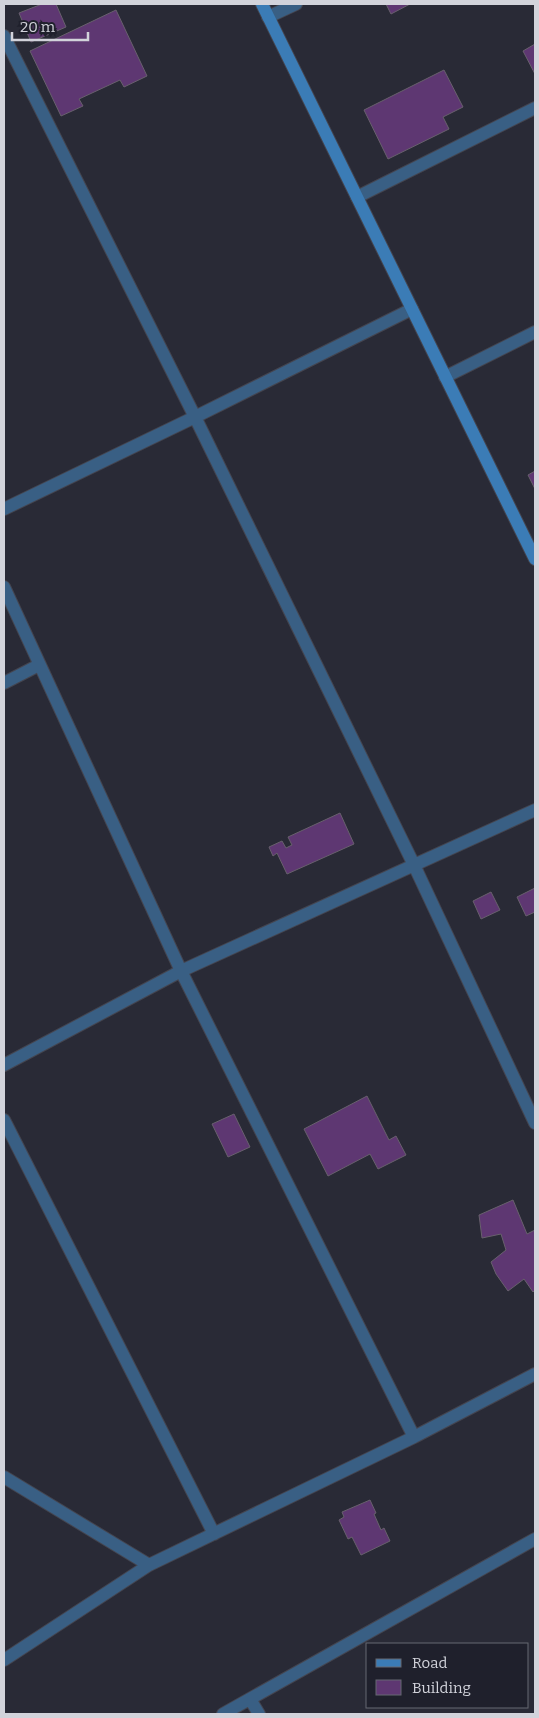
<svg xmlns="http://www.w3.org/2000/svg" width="539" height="1718" viewBox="0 0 539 1718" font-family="Bitter,serif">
  <rect width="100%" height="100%" fill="#292a36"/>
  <path fill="#5e3772" stroke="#68606d" d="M42,4H56L66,27L31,42L19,13Z
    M386,4H410L391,14Z
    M116,10L147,76L124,87L120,80L79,99L83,106L61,116L30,51Z
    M535,44V74L523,51Z
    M444,70L463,107L443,117L449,129L388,159L364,110Z
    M535,471V489L528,475Z
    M340,813L354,844L287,874L277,853L273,856L269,847L282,841L286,848L292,845L288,837Z
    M535,888V912L526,916L517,897Z
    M491,892L500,910L481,919L473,901Z
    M367,1096L389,1140L396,1136L406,1155L378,1169L370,1154L328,1176L304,1129Z
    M234,1114L250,1147L228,1157L212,1124Z
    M513,1200L527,1234L535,1230V1290L533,1292L524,1279L508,1291L496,1274L491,1262L506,1250L501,1234L482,1238L479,1215Z
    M370,1500L376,1513L374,1514L381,1530L384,1528L390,1541L361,1555L352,1537L348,1539L339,1520L344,1517L342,1512Z"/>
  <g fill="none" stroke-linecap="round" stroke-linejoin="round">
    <g stroke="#444550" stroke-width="14">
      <path id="street" d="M268,17L296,4
        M4,36L195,417L414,865L535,1123
        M357,197L535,108
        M445,377L535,332
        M4,509L195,417L412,309
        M4,587L181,971L414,1437
        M4,683L39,665
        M4,1065L181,971L535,810
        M4,1120L214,1534
        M4,1477L149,1565
        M4,1660L149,1565L414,1437L535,1374
        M250,1699L259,1714
        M223,1714L535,1539"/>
    </g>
    <g stroke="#444550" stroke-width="14">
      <path id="secondary" d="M262,4L535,559"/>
    </g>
    <use href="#street" stroke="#395f84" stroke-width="12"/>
    <use href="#secondary" stroke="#3b7cb6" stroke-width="12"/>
  </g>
  <rect width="539" height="1718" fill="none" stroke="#d2d3db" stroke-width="10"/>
  <rect x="366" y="1643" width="162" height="65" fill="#1f202c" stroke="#676872"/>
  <rect x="376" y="1659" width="25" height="8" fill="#3b7cb6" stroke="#676872"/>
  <text x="412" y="1668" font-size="15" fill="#d2d3db">Road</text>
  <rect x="376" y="1680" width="25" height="15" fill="#5e3772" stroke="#676872"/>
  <text x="412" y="1693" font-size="15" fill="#d2d3db">Building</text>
  <path d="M12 32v8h76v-8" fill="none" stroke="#d2d3db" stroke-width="2.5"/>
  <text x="20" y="32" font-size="15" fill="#d2d3db" stroke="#1f202c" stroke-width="4" paint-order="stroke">20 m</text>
</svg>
